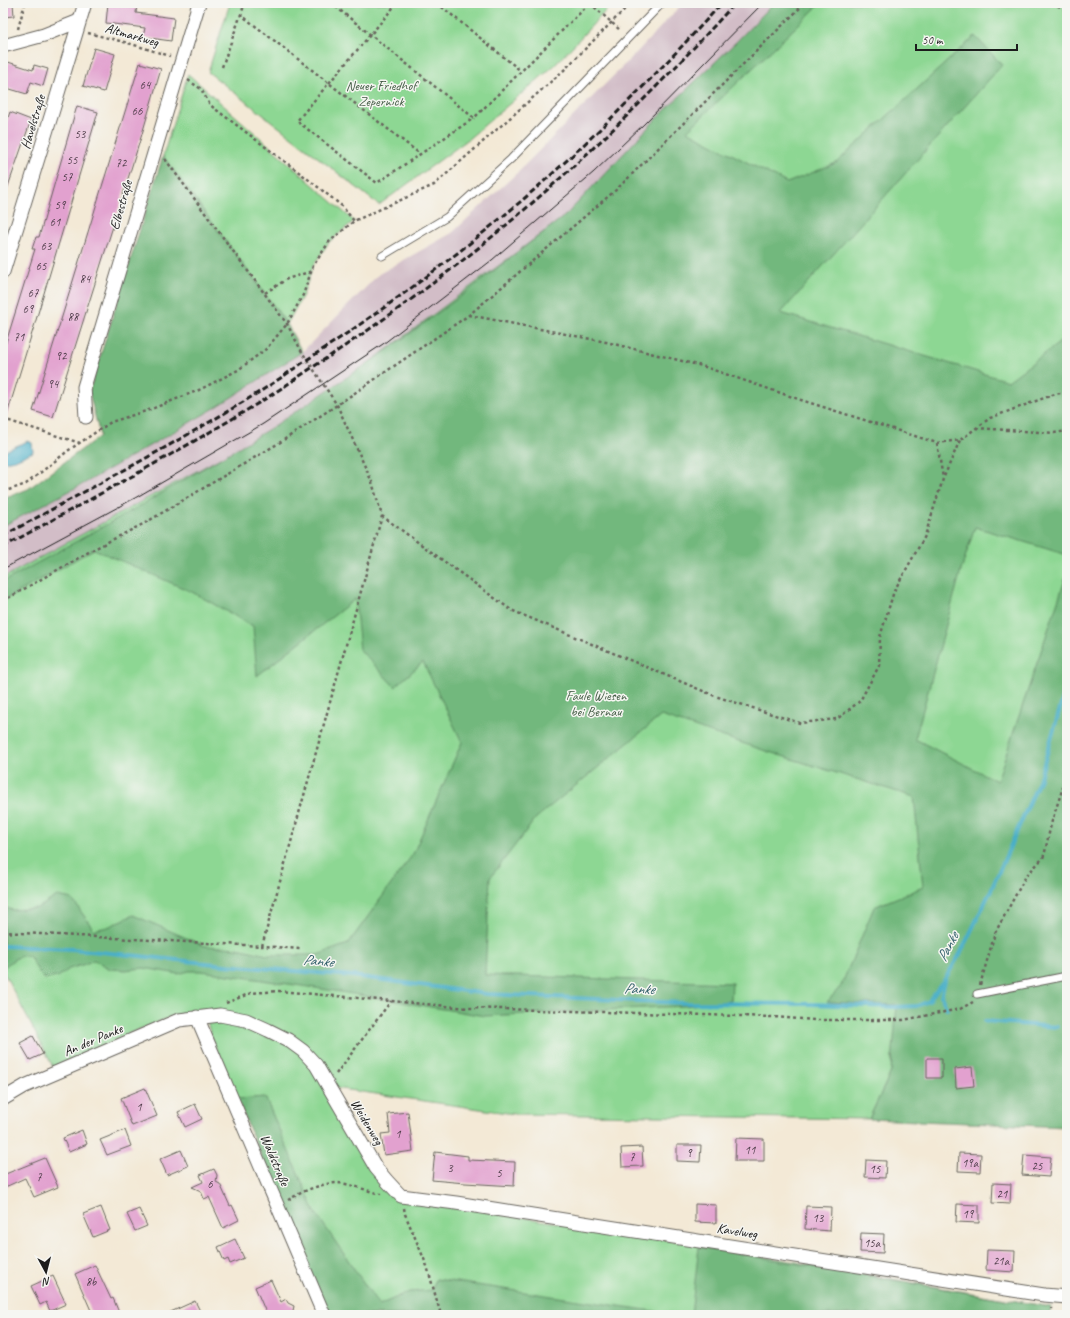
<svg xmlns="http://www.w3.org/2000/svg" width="1070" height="1318" viewBox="0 0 1070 1318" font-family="Caveat,sans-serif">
  <rect width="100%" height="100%" fill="#f6f6f2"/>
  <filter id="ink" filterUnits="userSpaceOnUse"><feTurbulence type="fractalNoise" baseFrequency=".025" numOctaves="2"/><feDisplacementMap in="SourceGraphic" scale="8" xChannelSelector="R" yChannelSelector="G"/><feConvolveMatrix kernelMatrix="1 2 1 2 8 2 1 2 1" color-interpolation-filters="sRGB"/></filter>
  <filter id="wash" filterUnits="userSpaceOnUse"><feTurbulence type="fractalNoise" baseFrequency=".012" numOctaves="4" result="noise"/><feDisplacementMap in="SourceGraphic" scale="16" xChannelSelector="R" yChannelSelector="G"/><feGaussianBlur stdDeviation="0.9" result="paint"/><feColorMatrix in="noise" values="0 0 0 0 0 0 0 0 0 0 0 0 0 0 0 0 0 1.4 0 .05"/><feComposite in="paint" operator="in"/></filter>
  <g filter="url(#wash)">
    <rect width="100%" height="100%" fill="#f3e9d6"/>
    <path fill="#d2bdc7" d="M683,3H774L737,41L656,119L567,214L465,293L383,353L274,426L147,502L3,582V526L85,483L215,408L302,352L379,274L452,233L518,172L638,51Z"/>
    <path fill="#8dd793" stroke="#547a58" d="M230,3H613L555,65L466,141L379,205L208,72Z
      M779,3H1067V583L1002,791L892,1056L891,1072L869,1119L514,1114L335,1088L333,1103L354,1144L363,1158L398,1198L712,1247L1050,1307V1315H334L237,1099L211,1036C208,1027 208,1020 204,1011L178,1014L130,1033L101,1048L53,1067L3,971V578L278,426L367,364L569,213Z
      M188,74L354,221L329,242L313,266L303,295L287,324L163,156Z"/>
    <path fill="#72b87d" stroke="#476a4c" d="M774,3H821L687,131L787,183L836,163L975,36L1002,65L781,313L1008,381L1067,337V555L975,527L962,567L915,739L997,781L1067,574V1127L869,1119L891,1072L897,1005L827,1002L841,986L874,907L923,887L914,797L766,751L661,716L536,818L490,878L485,975L732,983L731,1001L684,1006L485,1016L335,991L202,971H189L178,974L144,968L125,970L110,969L94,960L85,964L69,969L58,977L45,979C38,974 34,963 29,956C18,954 11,962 3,968V907L13,910L38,908L57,896L72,899L94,930L108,927L133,915L205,946L238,948L267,955H317L348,944L413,854L462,742L423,662L395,687L360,650L355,599L257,676L253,626L192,592L94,549L3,601V582L147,502L274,426L383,353L465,293L567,214L656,119L737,41Z
      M163,156L287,324L302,352L215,408L85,483L3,526V499L28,489L100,436L89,392Z
      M265,1097L315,1212L379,1305L409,1292L432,1290L436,1279L680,1315H328L237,1099Z
      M699,1247L1051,1307L1050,1315H691Z"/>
    <path fill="#49afc8" stroke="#326672" d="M28,441L32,443L33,452L15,460L3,462V453L9,449Z"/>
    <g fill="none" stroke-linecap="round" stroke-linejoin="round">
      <path stroke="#49afc8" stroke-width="4" d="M3,946L72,949L225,965L353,976L487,994L684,1003L811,1004L895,1007L917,1006L929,1001L945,979L960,954L991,890L1039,781L1067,684
        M945,981L941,996L947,1009
        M985,1021L1057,1027"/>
    </g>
    <g id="blocks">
      <path fill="#e2a1cf" d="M3,3H13L14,16L3,17Z
        M108,3L137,4L136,13L174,18L171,41L143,37L145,28L106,23Z
        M94,48L115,54L104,92L83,86Z
        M8,62L33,70L34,65L48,69L43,86L31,82L27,94L3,87V77Z
        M140,63L161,69L142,134L53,417L33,411Z
        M77,106L98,112L36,320L6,418H3V352L35,249H32L36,237H39Z
        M10,112L31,120L4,198H3V132Z
        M33,1036L43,1054L30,1060L20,1043Z
        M927,1058H942V1078H927Z
        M972,1067L974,1086L956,1088L955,1069Z
        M145,1088L157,1116L132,1126L121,1098Z
        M195,1104L202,1119L185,1127L178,1112Z
        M408,1112L413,1151L384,1155L381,1134L390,1133L388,1114Z
        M82,1130L87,1144L69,1152L63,1138Z
        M125,1130L131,1146L107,1155L100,1140Z
        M736,1138L764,1139V1161H735Z
        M677,1145H701L700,1162L677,1161Z
        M642,1147L643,1166L622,1167L621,1148Z
        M181,1150L188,1166L167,1175L160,1159Z
        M435,1152L468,1156V1160L515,1162L514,1186L465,1183L432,1180Z
        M959,1153L981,1154L980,1172L958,1171Z
        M1024,1155L1051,1157L1049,1177L1022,1175Z
        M45,1158L58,1187L34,1197L25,1178L3,1188V1175Z
        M866,1160L886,1161L885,1178L865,1177Z
        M214,1169L217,1175L216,1182L220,1184L230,1206L232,1205L239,1220L223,1228L209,1197L204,1199L201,1191L192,1187L203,1182L200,1175Z
        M993,1183L1011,1184L1010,1204L992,1203Z
        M695,1204L716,1205V1223L695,1222Z
        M957,1204L979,1205V1223L956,1222Z
        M806,1206L831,1207L830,1231L805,1229Z
        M101,1207L110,1230L93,1237L83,1214Z
        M139,1209L147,1226L135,1231L127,1214Z
        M861,1233L884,1234L883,1253L860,1252Z
        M235,1239L244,1258L230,1264L228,1259L224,1261L218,1247Z
        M987,1250L1015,1251L1014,1272L986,1270Z
        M95,1265L111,1299L113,1298L120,1315H93L75,1274Z
        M53,1276L66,1304L50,1311L46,1302L40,1305L31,1286Z
        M271,1280L281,1302L286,1299L288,1303L294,1306L292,1315H267L255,1287Z
        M195,1301L202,1315H164Z"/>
    </g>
  </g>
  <g filter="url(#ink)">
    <use href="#blocks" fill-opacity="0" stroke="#67645d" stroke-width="1"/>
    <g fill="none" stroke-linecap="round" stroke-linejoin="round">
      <g stroke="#67645d" stroke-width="9">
        <path id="service" d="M382,256L447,217L511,159L662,3
          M977,994L1067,976"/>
      </g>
      <g stroke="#67645d" stroke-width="15">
        <path id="minor" d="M3,46L44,35L79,21
          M3,272L52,113L85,3
          M86,417L84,387L199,3
          M197,1017L324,1315
          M3,1099L25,1086L179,1020L220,1015L246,1020L268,1030L288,1040L303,1051L316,1065L376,1168L387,1181L401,1196L456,1203L1044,1295L1067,1297"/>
      </g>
      <path stroke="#67645d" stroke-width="2.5" stroke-dasharray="3 3" stroke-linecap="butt" d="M331,3L474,118L590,3
        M397,3C364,43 330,81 297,121L377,183L474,118
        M437,3L521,71
        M590,3L621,31
        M1052,3L1067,10
        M240,14L420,154
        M18,29L25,3
        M88,33L128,43L170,56
        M222,67L245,3
        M188,80L201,89L210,105L304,176L342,206L354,221
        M165,159L287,324L302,352L337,405L372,482L382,516L511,610L715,696L800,723L837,719L860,701L879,666L880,637L894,591L925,536L943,479L960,440
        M265,293L287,279L312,271
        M469,315L606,342L702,366L801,400L937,443L960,440L990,418L1055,394L1067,392
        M3,419L80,443
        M976,428L1054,433L1067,431
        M937,443L943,478
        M3,492L26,484L69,450L111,422L149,410L199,390L238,370L266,349L287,324L303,295L313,266L329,242L354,221L434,185L563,71L631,3
        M1064,554L1067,545
        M3,601L94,549L145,523L279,443L337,405L469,315L617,189L805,3
        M3,932L262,946L300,949
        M262,946L382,516
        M980,985L995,933L1026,876L1043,858L1045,852L1051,824L1067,775
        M226,1003L251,993L279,991L469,1008L773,1017L815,1020H903L960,1009L973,1002
        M336,1074L391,1001
        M288,1200C303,1191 321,1183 338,1183C352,1184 367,1191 381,1194
        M404,1208L405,1214L427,1266L441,1315
        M1052,1315V1308"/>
      <use href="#service" stroke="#fff" stroke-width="7"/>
      <use href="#minor" stroke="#fff" stroke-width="13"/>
      <path stroke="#1c1c1c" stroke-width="1" d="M3,569L135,498L263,424L383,344L492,260L594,172L644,124L763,3"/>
      <path stroke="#1c1c1c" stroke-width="3" stroke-dasharray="6 3" stroke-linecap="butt" d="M3,536C85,491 168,448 248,399C268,387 288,373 308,359C384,310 457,256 526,197C595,137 660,71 722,3
        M3,547C87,501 171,456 252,407C272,395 291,382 310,369C387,319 462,264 531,204C604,141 671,74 735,3"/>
    </g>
  </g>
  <g text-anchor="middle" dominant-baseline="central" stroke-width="3" stroke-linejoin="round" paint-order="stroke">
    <g font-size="12" fill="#4e3d49">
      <text x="145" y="85">64</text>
      <text x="137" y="111">66</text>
      <text x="80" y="134">53</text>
      <text x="72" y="160">55</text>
      <text x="121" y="163">72</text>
      <text x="67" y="177">57</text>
      <text x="60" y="205">59</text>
      <text x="55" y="222">61</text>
      <text x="46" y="246">63</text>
      <text x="41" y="266">65</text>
      <text x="85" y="279">84</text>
      <text x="33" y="293">67</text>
      <text x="28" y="309">69</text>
      <text x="73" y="317">88</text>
      <text x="19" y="337">71</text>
      <text x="61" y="356">92</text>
      <text x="53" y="384">94</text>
      <text x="139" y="1107">1</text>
      <text x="398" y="1134">1</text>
      <text x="750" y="1150">11</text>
      <text x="689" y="1153">9</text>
      <text x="632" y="1157">7</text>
      <text x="970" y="1163">19a</text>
      <text x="1037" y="1166">25</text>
      <text x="450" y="1168">3</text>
      <text x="875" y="1169">15</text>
      <text x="499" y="1173">5</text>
      <text x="39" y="1177">7</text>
      <text x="210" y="1184">6</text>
      <text x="1002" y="1194">21</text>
      <text x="968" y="1214">19</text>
      <text x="818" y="1218">13</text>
      <text x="872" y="1243">15a</text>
      <text x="1001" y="1261">21a</text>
      <text x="91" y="1282">8b</text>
    </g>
    <g font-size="14" fill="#1c1c1c" stroke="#f6f6f2">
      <text transform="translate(132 35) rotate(16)">Altmarkweg</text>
      <text transform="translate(33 122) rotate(-73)">Havelstraße</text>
      <text transform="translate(121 205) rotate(-74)">Elbestraße</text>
      <text transform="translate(93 1040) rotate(-23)">An der Panke</text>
      <text transform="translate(367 1122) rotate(59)">Weidenweg</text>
      <text transform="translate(275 1160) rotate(67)">Waldstraße</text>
      <text transform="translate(737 1231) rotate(9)">Kavelweg</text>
    </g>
    <g font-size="14" fill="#445d46" stroke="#f6f6f2">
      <text x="381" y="85">Neuer Friedhof<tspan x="381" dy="16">Zepernick</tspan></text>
      <text x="596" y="695">Faule Wiesen<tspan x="596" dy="16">bei Bernau</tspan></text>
    </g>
    <g font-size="15" font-style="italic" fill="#305e69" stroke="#f6f6f2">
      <text transform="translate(948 947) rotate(-63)">Panke</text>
      <text transform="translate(318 961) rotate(5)">Panke</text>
      <text transform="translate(639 989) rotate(2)">Panke</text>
    </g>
  </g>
  <rect width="1070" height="1318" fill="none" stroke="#f6f6f2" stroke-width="16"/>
  <g transform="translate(46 1272) rotate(173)" stroke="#f6f6f2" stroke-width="3" paint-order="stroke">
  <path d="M0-3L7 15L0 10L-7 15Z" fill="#1c1c1c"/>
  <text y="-6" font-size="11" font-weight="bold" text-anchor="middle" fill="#1c1c1c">N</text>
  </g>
  <path d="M916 44v6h101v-6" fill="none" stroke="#1c1c1c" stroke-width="2"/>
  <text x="922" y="44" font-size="12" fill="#1c1c1c" stroke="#f6f6f2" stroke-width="3" paint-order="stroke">50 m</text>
</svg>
